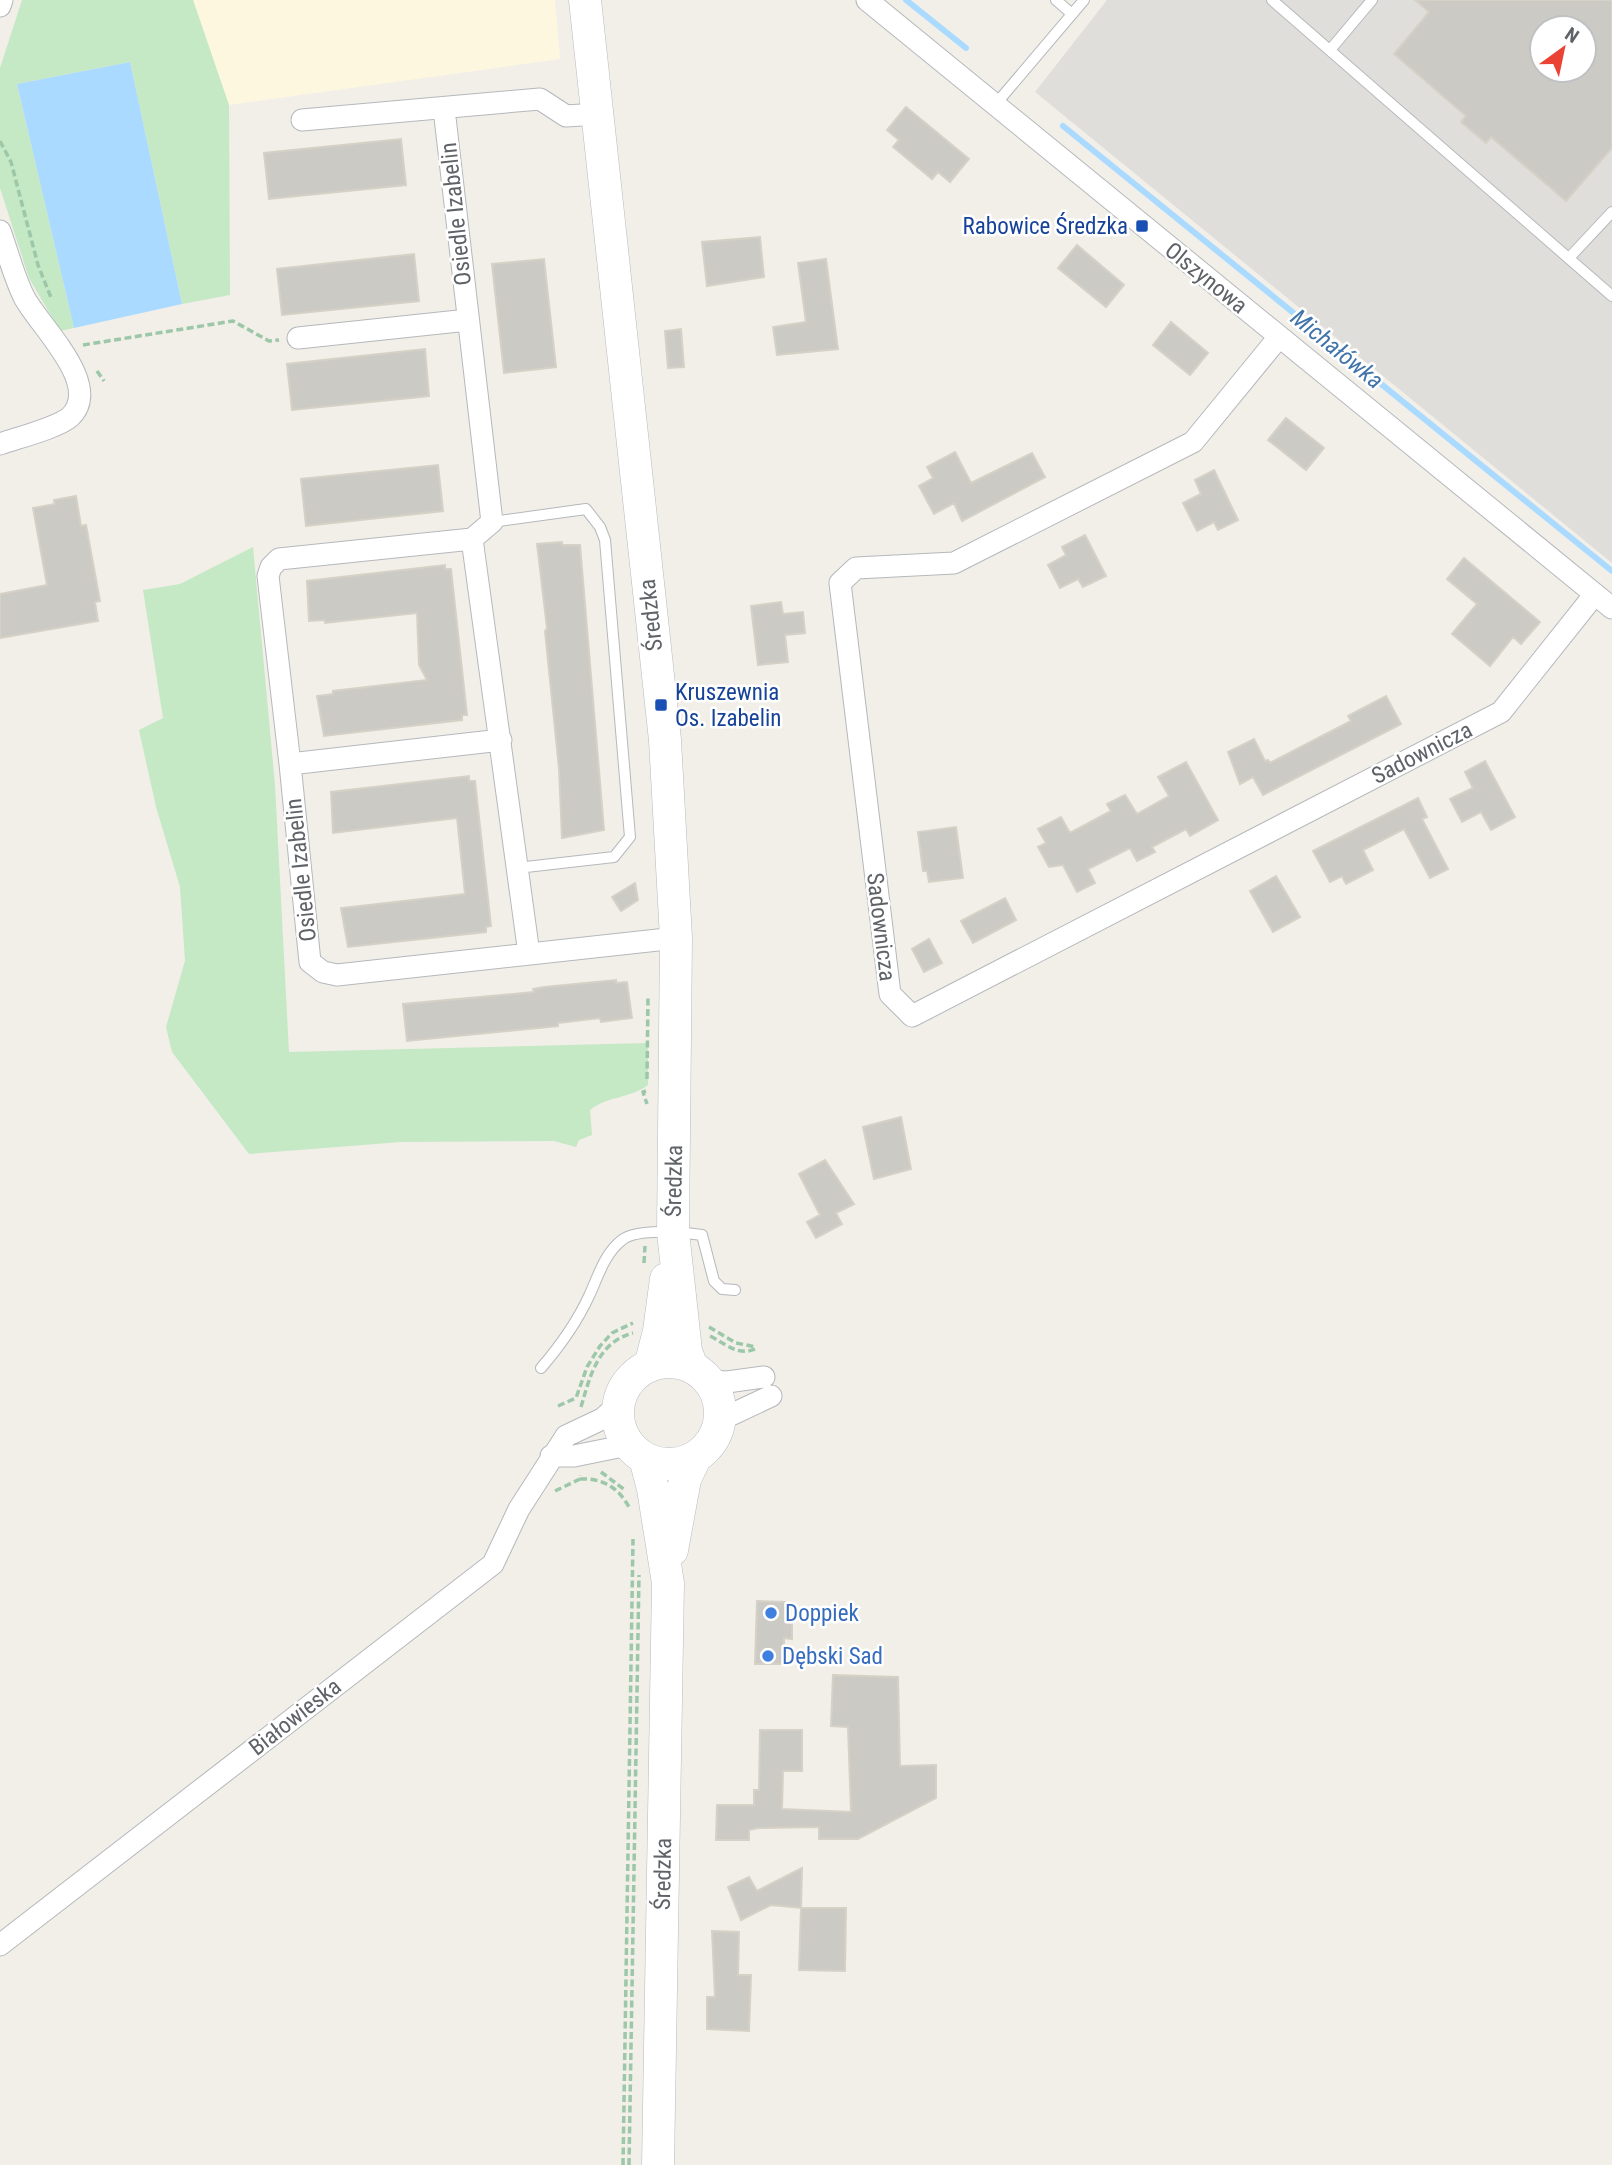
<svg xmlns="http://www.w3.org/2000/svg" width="1612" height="2165" viewBox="0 0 1612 2165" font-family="'Roboto Condensed',sans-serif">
  <rect width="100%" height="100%" fill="#f1efe8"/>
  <path fill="#fef7e0" d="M193,0H555L560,59L229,105Z"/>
  <path fill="#e0deda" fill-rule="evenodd" d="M1107,0H1612V563L1035,92ZM1542,28H1584V70H1542Z"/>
  <path fill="#c5e8c5" d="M22,0H193L229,105L230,295L182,304L130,62L17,84L74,328L60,331L29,278L0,188V68Z
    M253,547L275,785L289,1052L648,1043V1085C631,1098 608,1096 590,1110L592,1135L579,1140L576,1147L554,1141L401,1142L249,1154L172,1052L166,1027L185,961L180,887L156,807L139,730L163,718L143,590L180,584Z"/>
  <path fill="#aadaff" d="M130,62L182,304L74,328L17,84Z"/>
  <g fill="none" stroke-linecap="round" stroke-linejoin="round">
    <path stroke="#aadaff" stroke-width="6" d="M906,0L966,48
      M1063,126L1612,571"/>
  </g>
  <path fill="#cccac5" stroke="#d6d1c6" stroke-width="2" fill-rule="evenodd" d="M1415,0H1612V148L1566,201L1491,137L1486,143L1461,122L1466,116L1394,54L1429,12ZM1542,28H1584V70H1542Z
    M906,107L969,159L950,182L938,172L932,179L893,147L899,140L887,130Z
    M401,139L406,185L269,199L264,153Z
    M760,237L764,277L707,286L702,242Z
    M1077,245L1124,285L1106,307L1058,268Z
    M414,254L419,301L282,315L277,269Z
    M544,259L556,367L504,373L492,264Z
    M826,259L838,349L777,355L773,327L806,322L798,263Z
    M1171,322L1208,353L1190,375L1153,345Z
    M681,329L684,367L668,368L665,331Z
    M425,349L429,396L292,410L287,364Z
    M1286,418L1324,448L1306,470L1268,440Z
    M955,452L971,483L1032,453L1045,477L962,521L954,503L934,514L919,486L933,478L927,467Z
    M438,465L443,511L306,526L301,479Z
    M1214,470L1238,520L1218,530L1214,522L1197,531L1183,503L1201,494L1195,480Z
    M76,496L81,526L86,525L100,601L95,602L98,621L0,638V594L47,585L33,508L55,504L54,500Z
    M1085,535L1106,576L1083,587L1078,579L1060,588L1048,565L1066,555L1062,547Z
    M562,542V545H580L604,830L562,838L559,769L545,631L547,628L537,544Z
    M1464,558L1540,622L1521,644L1513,637L1490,666L1452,634L1477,604L1447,579Z
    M445,565V569H451L467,715H462V720L324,736L317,696L333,694V691L427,680L419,665L417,613L325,623V620L309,621L307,581Z
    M781,602L783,614L803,612L805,633L785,635L788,662L758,665L751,606Z
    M1386,696L1401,724L1263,795L1253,777L1240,784L1228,752L1254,739L1265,761L1268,760L1270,763L1351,721L1348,716Z
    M1485,761L1515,817L1491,830L1481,812L1462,822L1450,799L1473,788L1465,772Z
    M1186,762L1218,820L1190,836L1186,829L1152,847L1155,852L1137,861L1130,848L1088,869L1095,883L1077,892L1063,865L1049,867L1038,847L1046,843L1038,829L1061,817L1070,833L1111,811L1107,804L1125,795L1137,814L1169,796L1158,777Z
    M469,776V781H475L491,926L486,927V932L348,947L341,908L465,894L457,818L333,833L331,792Z
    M1418,798L1427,817L1422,819L1448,869L1430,878L1404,829L1363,850L1373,870L1346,884L1342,876L1330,882L1313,851Z
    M956,827L963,878L929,882L927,871H923L918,832Z
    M1276,876L1300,917L1273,932L1250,891Z
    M635,883L638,900L621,911L612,897Z
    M1005,898L1016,920L973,943L961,921Z
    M929,939L942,963L924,972L912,949Z
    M616,980V983L627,982L632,1018L601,1022L600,1018L558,1023V1026L407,1041L403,1004L534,992L533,989L544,987Z
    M901,1117L911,1169L874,1179L863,1127Z
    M825,1160L854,1204L836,1213L842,1224L816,1238L807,1222L820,1215L799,1174Z
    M757,1601L785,1602V1622L792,1623V1639L784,1638V1664H755Z
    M833,1675L898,1677L900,1766L936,1765V1798L858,1839H819V1827L758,1828L749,1830V1840H716L717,1805H754V1790H759L760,1730H802V1771H783L782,1809L851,1812L848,1727L831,1726Z
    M802,1868L801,1908L771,1905L741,1920L728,1887L749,1877L757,1891Z
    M801,1908H846L845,1971L799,1970Z
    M712,1931L739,1932L738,1975H751L749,2031L707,2029V1997H715Z"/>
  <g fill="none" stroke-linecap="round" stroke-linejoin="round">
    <g stroke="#b5b8bc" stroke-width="12">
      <path id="lane" d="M1056,0L1072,14
        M1272,0L1612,296
        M1330,50L1372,0
        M995,105L1084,0
        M1569,258L1612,212
        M492,522L586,509L600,527L605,540L630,837L614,857L517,868
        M541,1368C560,1346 577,1322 589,1296C598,1277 604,1254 622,1240C637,1228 683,1232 702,1235L714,1281L722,1289L735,1290"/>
    </g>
    <g stroke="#b5b8bc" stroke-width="23">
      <path id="street" d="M867,0L1612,608
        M0,6L2,0
        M302,120L540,99L566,116L598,114
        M0,231C8,253 14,277 24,297C39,326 104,385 70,417C57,428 17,438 0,444
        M1279,337L1193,442L954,563L856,568L840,583L890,994L912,1016L1501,712L1595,594
        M298,338L468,320
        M472,539L529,954
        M501,740L290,764L310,962L323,972L337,975L676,938
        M290,764L268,576L271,567L279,559L472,539L492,522L444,109
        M709,1381L727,1382L764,1377
        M720,1420L771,1396
        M551,1456H574L628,1445
        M0,1945L493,1564L519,1509L566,1436L602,1419L619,1404"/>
    </g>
    <g stroke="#b6babf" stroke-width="33">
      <path id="secondary" d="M585,0L665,740L676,938L673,1232L686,1351L692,1367
        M618 1413a51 51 0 1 1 102 0a51 51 0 1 1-102 0Z
        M650,1366L659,1331L666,1279
        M645,1458L653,1489L668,1583L658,2165
        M672,1550L685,1479L695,1458"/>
    </g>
    <path stroke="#9cc7a9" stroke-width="3.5" stroke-dasharray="7 3.5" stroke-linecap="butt" d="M0,141L11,162L38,265L52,300
      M83,345L233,321L269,341L279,340
      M97,371L104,381
      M647,1079L648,996
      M646,1091L643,1092L647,1104
      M644,1263L645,1246
      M709,1327L736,1343L756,1347
      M710,1336C728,1345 738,1357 758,1348
      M558,1406L576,1398L587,1367L600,1346L612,1333L633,1323
      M581,1407C590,1376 598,1342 633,1333
      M601,1472L625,1490
      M580,1479C602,1478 618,1487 629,1507
      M555,1491L580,1479V1475
      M623,2165L633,1539
      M629,2165L639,1575"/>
    <use href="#lane" stroke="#fff" stroke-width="10"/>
    <use href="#street" stroke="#fff" stroke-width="21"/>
    <use href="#secondary" stroke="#fff" stroke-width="32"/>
  </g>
  <g fill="#1a4fb4" stroke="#fff" stroke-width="2.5">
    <rect x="1135" y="219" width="14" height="14" rx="3.5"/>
    <rect x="654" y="698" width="14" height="14" rx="3.5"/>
  </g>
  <g fill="#3f7fe0" stroke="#fff" stroke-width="2.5">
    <circle cx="771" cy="1613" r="7"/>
    <circle cx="768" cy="1656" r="7"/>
  </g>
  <g text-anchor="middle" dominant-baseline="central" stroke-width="5" stroke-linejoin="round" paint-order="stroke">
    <g font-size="23" fill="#5f6368" stroke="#fff">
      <text transform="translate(456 214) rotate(-96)">Osiedle Izabelin</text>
      <text transform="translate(1206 278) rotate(39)">Olszynowa</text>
      <text transform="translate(651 615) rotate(-96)">Średzka</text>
      <text transform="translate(1422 753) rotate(-27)">Sadownicza</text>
      <text transform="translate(301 870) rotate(-96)">Osiedle Izabelin</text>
      <text transform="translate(881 927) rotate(83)">Sadownicza</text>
      <text transform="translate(674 1181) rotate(-89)">Średzka</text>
      <text transform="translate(295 1717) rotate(-38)">Białowieska</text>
      <text transform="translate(663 1874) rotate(-89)">Średzka</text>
    </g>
    <g font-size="23" fill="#164399" stroke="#fff" text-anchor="end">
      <text x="1128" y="226">Rabowice Średzka</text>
      <text x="675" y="692" text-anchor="start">Kruszewnia<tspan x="675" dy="26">Os. Izabelin</tspan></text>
    </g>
    <g font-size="23" fill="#366cbe" stroke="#fff" text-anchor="start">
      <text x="785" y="1613">Doppiek</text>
      <text x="782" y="1656">Dębski Sad</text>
    </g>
    <g font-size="24" font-style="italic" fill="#4174aa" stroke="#fff">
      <text transform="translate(1337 349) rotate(39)">Michałówka</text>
    </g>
  </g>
  <g transform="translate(1563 49) rotate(33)"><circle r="33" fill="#ffffff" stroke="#bfc1c3" stroke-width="2"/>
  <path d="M0-5L12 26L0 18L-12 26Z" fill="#ea4335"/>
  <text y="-10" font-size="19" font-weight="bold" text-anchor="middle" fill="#5f6368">N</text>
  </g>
</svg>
